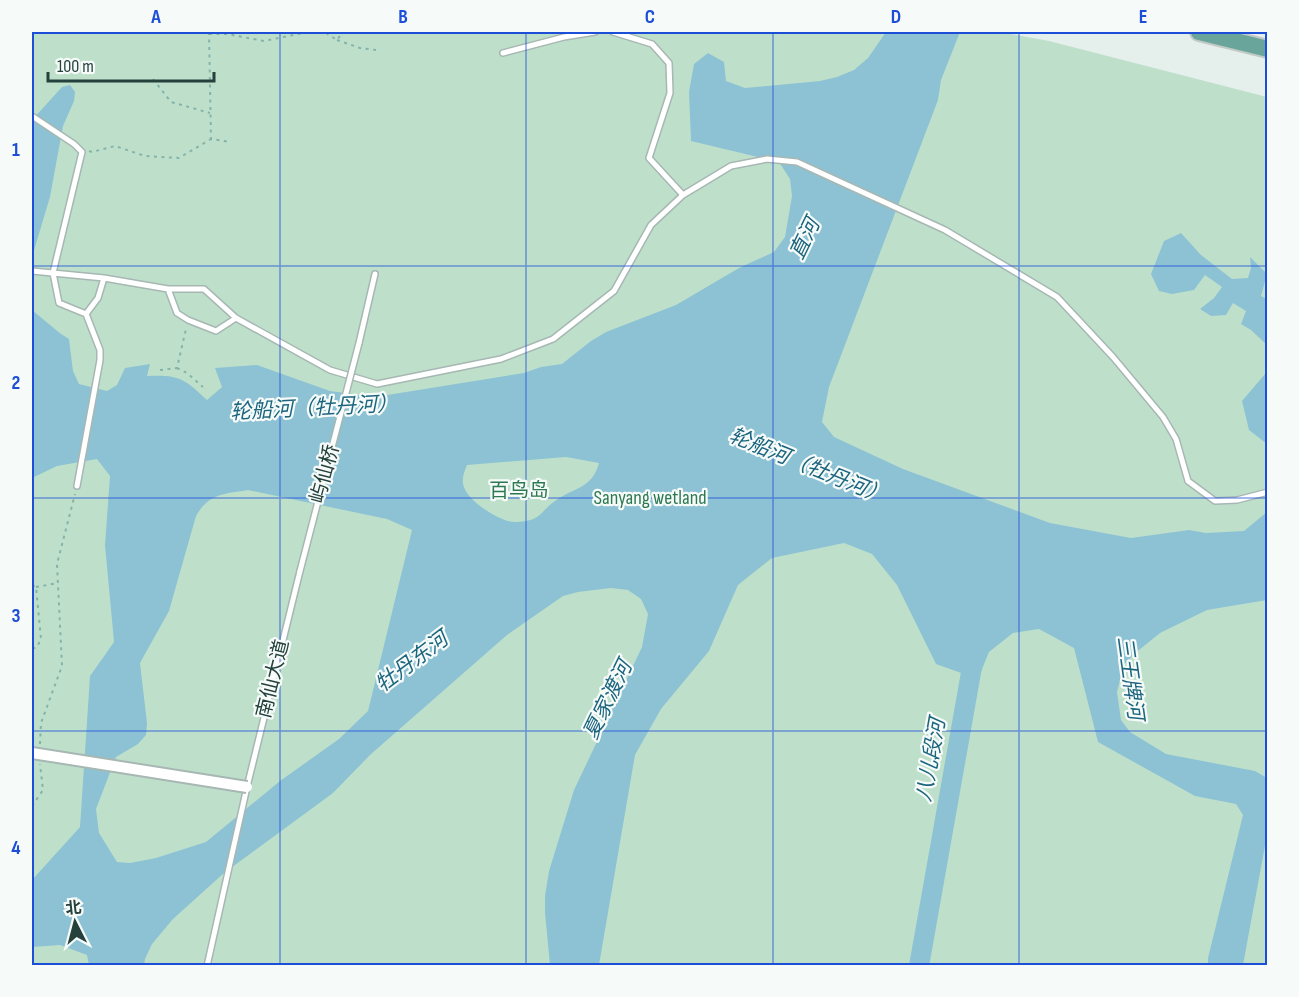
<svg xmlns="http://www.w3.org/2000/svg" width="1299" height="997" viewBox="0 0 1299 997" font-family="'Sofia Sans Condensed','Noto Sans SC',sans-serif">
  <rect width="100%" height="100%" fill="#e5efeb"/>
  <path fill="#bee0cb" d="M32,32H1000L1049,41L1267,97V965H32Z"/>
  <path fill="#8dc2d4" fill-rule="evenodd" d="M886,32H960L941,80L938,100L829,387L822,422L834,437L903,469L1050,523L1131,538L1189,530L1206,533L1244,531L1267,512V600L1207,610L1160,633L1134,654L1124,665L1117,692L1121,720L1130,732L1166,754L1255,771L1267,778V835L1243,965H1208V958L1243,815L1236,804L1195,796L1098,742L1074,648L1039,629L1013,633L989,652L978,679L936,664L897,585L872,554L844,543L772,558L738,585L709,651L661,709L635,755L599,965H550L545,913V896L549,871L574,790L642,647L648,614L641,599L628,590L611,588L578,592L563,596L507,635L370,755L333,793L224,873L173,919L152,944L145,959L144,965H89L87,955L60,945L32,947V880L80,827L90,676L114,642L105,545L110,476L97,459L57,466L32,478V310L61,334L69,339L73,371L79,384L107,391L117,385L125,368L150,364L147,376C180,375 183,378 207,400L222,387L215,368L257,365L330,391L375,397L524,373L541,367L562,364L591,341L606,332L676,305L739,268L774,252L785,237L792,196L790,179L779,162L691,141L689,92L694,64L708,53L724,62L726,81L745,88L820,81L837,77L854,70L868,58ZM566,457L599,463C592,489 574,487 555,501C538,513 542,521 516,522C501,523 468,501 464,487C461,479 464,473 467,465ZM248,490L387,519L412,530L368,711L339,739L280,781L206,842L156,858L130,863L117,862L99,833L96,809L116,757L138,744L146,735L147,723L140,663L169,611L196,516C209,493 225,494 248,490Z
    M70,85L75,92L74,101L63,126L50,197L32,257V120L62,87Z
    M1181,233L1201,255L1232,279L1248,278L1251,268L1250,257L1267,274L1261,296L1267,299V345L1251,330L1241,324L1246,311L1233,303L1226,315L1211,316L1200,309L1214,298L1222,287L1205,275L1194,290L1172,294L1159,291L1151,274L1164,241Z
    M1267,359V444L1249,430L1242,401L1265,374Z"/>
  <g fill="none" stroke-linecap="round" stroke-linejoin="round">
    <path stroke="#8dc2d4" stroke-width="20" d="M919,966L975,650"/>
    <g stroke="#a7b7b3" stroke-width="8">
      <path id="lane" d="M613,32L652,44L669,63L670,93L649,158L683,195
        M503,53L564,37L595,32
        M32,116L74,144L82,152L53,273L59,303L86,314L100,350V360L77,486
        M32,271L104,278L168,289H204L236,318L330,370L377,384L501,359L553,339L614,291L651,225L683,195L731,166L767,159L797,162L945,230L1057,297L1113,357L1163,417L1176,439L1188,481L1215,501L1237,500L1268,492
        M168,289L177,313L188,320L216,331L236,318
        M86,314L98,298L104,278
        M359,343L375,274
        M207,966L247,787L300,571"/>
    </g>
    <g stroke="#c2cac8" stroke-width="20">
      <path id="primary" d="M1199,32L1268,49"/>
    </g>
    <path stroke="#85b3a9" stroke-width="2" stroke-dasharray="3 4.5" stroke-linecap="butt" d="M209,32L211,139L230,142
      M311,32L326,33L337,40L343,32
      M209,34H227L264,41L308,32
      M337,40L360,48L376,50
      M153,79L171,102L210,113
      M89,151L92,152L115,146L145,156L179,158L211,139
      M177,368L187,373L203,387
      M160,370L177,368L186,329
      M32,585L36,587L41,639L37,647L32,649
      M36,587L58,583
      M40,744L41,723L62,666L57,564L75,494
      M32,806L43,790L40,764"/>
    <use href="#lane" stroke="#fff" stroke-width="5"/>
    <use href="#primary" stroke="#69a59b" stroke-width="16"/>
    <g stroke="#a7b7b3" stroke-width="8" stroke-linecap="butt">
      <path id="lane-bridge" d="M300,571L359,343"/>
    </g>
    <g stroke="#a7b7b3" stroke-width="14" stroke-linecap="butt">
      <path id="street-bridge" d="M32,753L247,787"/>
    </g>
    <use href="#lane-bridge" stroke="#fff" stroke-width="5"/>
    <use href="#street-bridge" stroke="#fff" stroke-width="10"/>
  </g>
  <path fill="none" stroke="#1d4ed8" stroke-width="1.5" stroke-opacity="0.55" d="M280,32V966M526,32V966M773,32V966M1019,32V966M32,266H1268M32,498H1268M32,731H1268"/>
  <g text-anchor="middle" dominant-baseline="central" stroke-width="4.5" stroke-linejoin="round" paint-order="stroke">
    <g font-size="20" fill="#24413c" stroke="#f6fbf9">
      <text transform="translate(325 474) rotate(-75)">屿仙桥</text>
      <text transform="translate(273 679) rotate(-76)">南仙大道</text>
    </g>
    <g font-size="20" fill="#2d7952" stroke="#f6fbf9">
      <text x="519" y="491">百鸟岛</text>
      <text x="650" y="498">Sanyang wetland</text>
    </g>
    <g font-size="21" font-style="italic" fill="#1c657f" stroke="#f6fbf9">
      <text transform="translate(805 239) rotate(-64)">直河</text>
      <text transform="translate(314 408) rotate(-3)">轮船河（牡丹河）</text>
      <text transform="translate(808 466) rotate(22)">轮船河（牡丹河）</text>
      <text transform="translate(412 662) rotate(-37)">牡丹东河</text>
      <text transform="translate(1130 678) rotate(82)">三王牌河</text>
      <text transform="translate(608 700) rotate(-64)">夏家渡河</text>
      <text transform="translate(931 760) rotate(-80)">八儿段河</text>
    </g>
  </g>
  <rect width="1299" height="997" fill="none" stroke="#f6fbf9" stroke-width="66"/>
  <g transform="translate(75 922) rotate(354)" stroke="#f6fbf9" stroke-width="4.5" paint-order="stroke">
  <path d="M0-4.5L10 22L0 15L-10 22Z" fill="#24413c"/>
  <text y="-9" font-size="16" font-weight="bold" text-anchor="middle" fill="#24413c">北</text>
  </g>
  <path d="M48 72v9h166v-9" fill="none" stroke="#24413c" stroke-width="3"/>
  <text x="57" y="72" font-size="18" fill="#24413c" stroke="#f6fbf9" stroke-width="4.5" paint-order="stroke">100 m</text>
  <rect x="33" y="33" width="1233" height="931" fill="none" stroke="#1d4ed8" stroke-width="2"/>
  <g font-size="20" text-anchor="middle" font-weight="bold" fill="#1d4ed8">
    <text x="156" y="23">A</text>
    <text x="403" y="23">B</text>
    <text x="650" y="23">C</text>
    <text x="896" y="23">D</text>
    <text x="1143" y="23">E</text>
    <text x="16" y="156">1</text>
    <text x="16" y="389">2</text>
    <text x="16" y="622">3</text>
    <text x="16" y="854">4</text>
  </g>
</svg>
